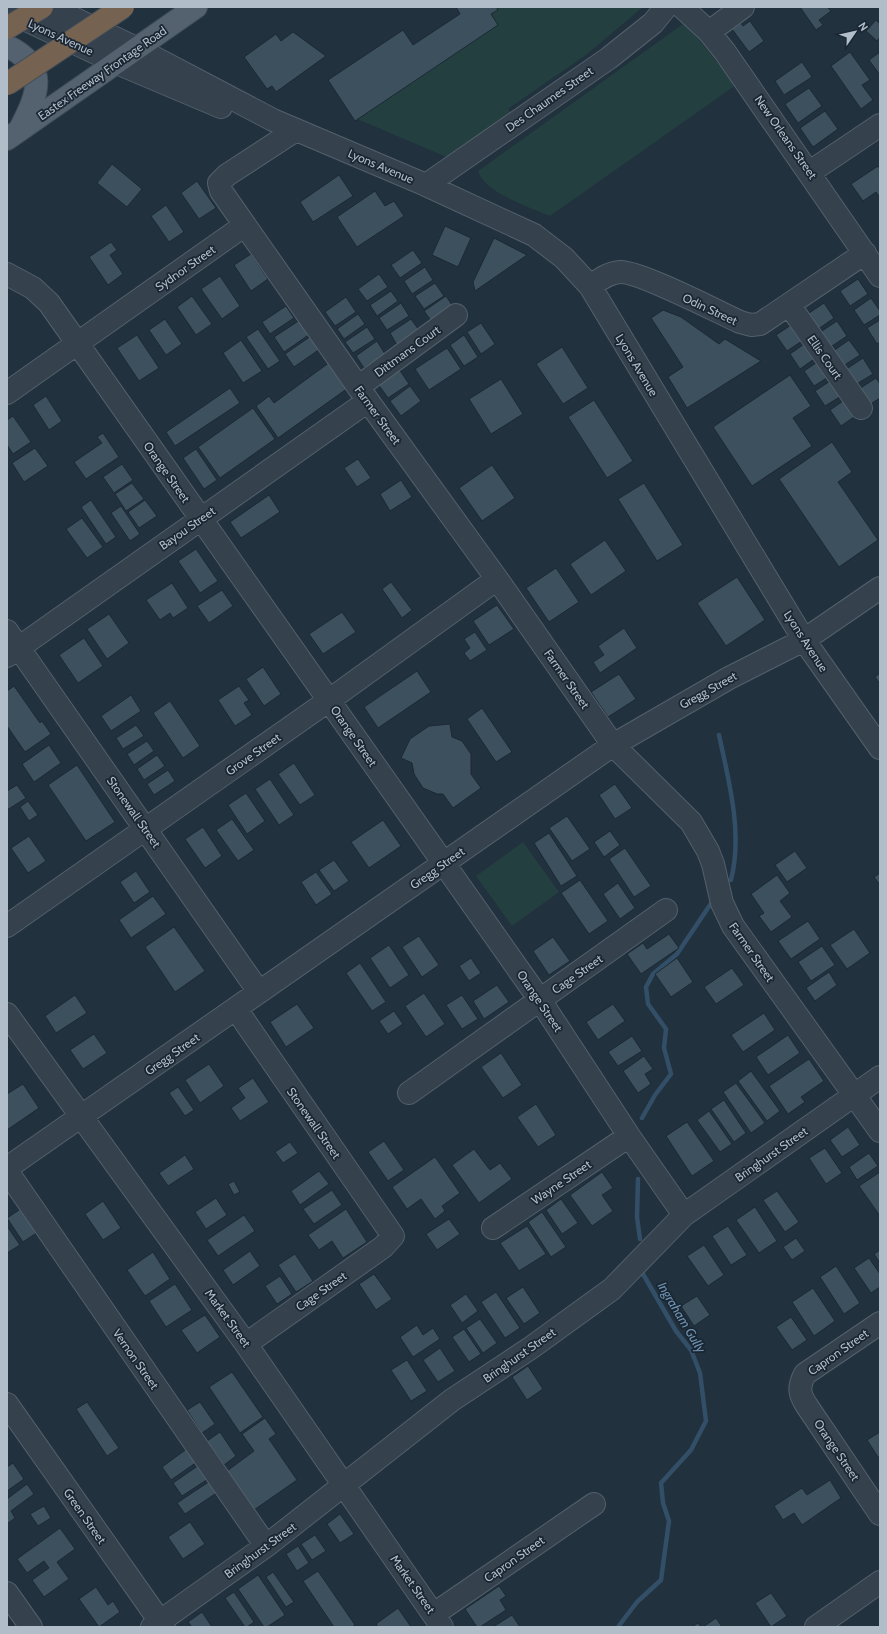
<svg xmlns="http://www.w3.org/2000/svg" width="887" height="1634" viewBox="0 0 887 1634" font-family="Cabin,sans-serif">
  <rect width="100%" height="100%" fill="#21313e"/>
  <path fill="#233f3f" d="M496,7H643L586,55L508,109L513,115L449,158L357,119L498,25L491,14L498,10Z
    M683,24L695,35L736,85L550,216C531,208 483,192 478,171Z
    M523,842L559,892L512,926L476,876Z"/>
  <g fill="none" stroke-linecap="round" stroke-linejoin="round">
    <path stroke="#334f67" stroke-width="4.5" d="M719,735C729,782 743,833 731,880
      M642,1118L655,1095L671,1074L664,1048L666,1029L648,1004L646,987L653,974L677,954L712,902
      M638,1179L637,1217L640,1239
      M618,1627L637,1602L661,1580L669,1521L663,1503L661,1483L691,1450L706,1421L700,1373L691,1350L676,1331L643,1274"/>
  </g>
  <path fill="#3c505d" stroke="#1c2935" d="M456,7H496L498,10L491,14L498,25L355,121L328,80L403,30L413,45L460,14Z
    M800,7H827L831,11L819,20L823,25L816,30Z
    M876,20L880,24V37L877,41L866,31Z
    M750,21L764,41L749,52L732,29L741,23L743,26Z
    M293,32L326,56L276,92L272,86L267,89L244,57L276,34L281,41Z
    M850,52L870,80L862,85L873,100L861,109L831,66Z
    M880,52V75L869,60Z
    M802,62L812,77L784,95L775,81Z
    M809,88L822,106L798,123L785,104Z
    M825,111L838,129L813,147L800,128Z
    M112,164L142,189L127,207L97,183Z
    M878,166L880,169V198L876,192L863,201L851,184Z
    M339,175L353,196L313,222L300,202Z
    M197,181L216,208L199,219L181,193Z
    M375,191L385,206L394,201L404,216L357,247L337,217Z
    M166,205L184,232L169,242L151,216Z
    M445,226L471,238L458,267L432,255Z
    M494,238L527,255L475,291L473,282Z
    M111,242L117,250L110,255L123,274L108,285L89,257Z
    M413,250L422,263L400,278L391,265Z
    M251,254L268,279L251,291L234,265Z
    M425,267L433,280L412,294L404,281Z
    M379,274L388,287L367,301L358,289Z
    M220,276L240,306L222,319L201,289Z
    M858,279L868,294L850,306L840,291Z
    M435,283L444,296L424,309L415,296Z
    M391,291L398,301L377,316L370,305Z
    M192,296L212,324L196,335L177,307Z
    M446,296L454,308L432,322L424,311Z
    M346,297L356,312L335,326L325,312Z
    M871,298L880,311V315L864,325L854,310Z
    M401,303L409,316L387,330L379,318Z
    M824,303L834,318L817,330L806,315Z
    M286,306L294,318L270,334L262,322Z
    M663,310L681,317L719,344L725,339L761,361L687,408L668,377L683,367L651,318Z
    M358,314L365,324L344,339L337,329Z
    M165,319L182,344L166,355L149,330Z
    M411,319L419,330L397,345L390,333Z
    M300,320L310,334L284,352L274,337Z
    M880,320V342L877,344L867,328Z
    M837,321L847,336L829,348L819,333Z
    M481,323L495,344L481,354L467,332Z
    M794,323L805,339L787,351L776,335Z
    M367,327L375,339L353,353L345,342Z
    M258,329L280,361L268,369L246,337Z
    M137,335L159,368L139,381L117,348Z
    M464,335L478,357L464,366L450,345Z
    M311,336L320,349L294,367L285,354Z
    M241,340L262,371L243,383L223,353Z
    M849,340L860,355L843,366L833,351Z
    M377,341L385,354L364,368L356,356Z
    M807,342L817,357L800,369L790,354Z
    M562,347L588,388L563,404L536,364Z
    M447,348L461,369L429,390L415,369Z
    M863,358L873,374L855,385L845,370Z
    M819,361L830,376L814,386L804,371Z
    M330,362L348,388L278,438L256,406L269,396L274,403Z
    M399,369L409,384L388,398L378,384Z
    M790,375L811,406L793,418L812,446L752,486L713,427Z
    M876,378L880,384V398L869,405L859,389Z
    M501,379L523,414L491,434L469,399Z
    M833,379L843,395L825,406L815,391Z
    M410,386L421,401L401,416L390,401Z
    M230,388L240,403L175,446L166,432Z
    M46,396L62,421L49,430L33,405Z
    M846,399L857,415L841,426L830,410Z
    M594,400L633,461L607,478L568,417Z
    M253,408L275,439L220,478L198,447Z
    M13,416L31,442L13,454L7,445V420Z
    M103,433L119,457L86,479L74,462L102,443L97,437Z
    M832,442L852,472L838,482L878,540L839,567L779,479Z
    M35,448L48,466L24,482L12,463Z
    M196,449L217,480L204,489L183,458Z
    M358,459L371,478L357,487L344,468Z
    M122,464L133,480L114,493L103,477Z
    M492,465L515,498L482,521L459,488Z
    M401,480L412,497L390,511L380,494Z
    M132,483L144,499L126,511L115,494Z
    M644,483L683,545L657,561L618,499Z
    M269,495L280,512L241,538L230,522Z
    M91,500L116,537L106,544L81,507Z
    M145,500L157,516L139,528L128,512Z
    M121,506L140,534L130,541L111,513Z
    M82,518L103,547L87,558L66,529Z
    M605,540L626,571L591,595L570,564Z
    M196,549L218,581L200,593L178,561Z
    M556,568L579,602L549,622L526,588Z
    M737,577L765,620L726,646L697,603Z
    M391,582L412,610L402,618L382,589Z
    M172,583L188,608L173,618L170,613L160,620L146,600Z
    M222,590L233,606L209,623L197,606Z
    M497,605L514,629L489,645L473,621Z
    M342,612L356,632L323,654L309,634Z
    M109,614L129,643L107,659L87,629Z
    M624,628L637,648L600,673L593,662L604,655L598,646Z
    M475,632L487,650L470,661L464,653L470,648L464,639Z
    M84,638L103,666L78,683L59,655Z
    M263,667L281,694L264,706L246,679Z
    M417,671L431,692L378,728L364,707Z
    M880,673V684L875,677Z
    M619,674L636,699L608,717L591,692Z
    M14,686L40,723L42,721L51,734L25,752L7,726V691Z
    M239,686L249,700L244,703L252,715L235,726L218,700Z
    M131,695L141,711L111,731L101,716Z
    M170,701L200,746L183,758L153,713Z
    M482,708L512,752L496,762L467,719Z
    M450,724L452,737L462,741L471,754V774L481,788L453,808L443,794H437L423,788L414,774L412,763L401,758L410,739L429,726Z
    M136,725L144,736L123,749L116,738Z
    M147,741L154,751L134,765L127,754Z
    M49,745L61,763L34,782L22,764Z
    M157,755L165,766L144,780L137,769Z
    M294,763L315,795L300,805L278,774Z
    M77,765L115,822L86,841L48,785Z
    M168,770L175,781L154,795L147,784Z
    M270,779L294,815L279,825L255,789Z
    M615,784L632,808L615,819L599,795Z
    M17,785L26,798L7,810V791Z
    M246,793L265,821L247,834L228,805Z
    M28,801L38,815L29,821L20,807Z
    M567,816L590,849L572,861L549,828Z
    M232,819L254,850L238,861L216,830Z
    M383,820L401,846L369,868L351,842Z
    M203,827L222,856L205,868L185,839Z
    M610,831L620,845L604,857L594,842Z
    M549,833L577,876L561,886L534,843Z
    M29,836L46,861L28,873L11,848Z
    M625,848L651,886L634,897L609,859Z
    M795,851L807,868L787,882L775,865Z
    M334,860L349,881L334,891L319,870Z
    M136,871L150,892L134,903L120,882Z
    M316,872L332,894L316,905L301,882Z
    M880,873V885L874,877Z
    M777,875L790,893L780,901L792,917L771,932L759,916L764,913L751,894Z
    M580,880L608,921L589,934L561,893Z
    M618,883L635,908L620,919L603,894Z
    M153,896L166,914L131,938L119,920Z
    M808,921L820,939L791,959L778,941Z
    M174,927L205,971L175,992L145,947Z
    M854,929L870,953L847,969L830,945Z
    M669,934L679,948L641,974L627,954L643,943L647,949Z
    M419,936L439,965L422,977L402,947Z
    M553,937L570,961L549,975L533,951Z
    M389,945L409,975L390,988L370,958Z
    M822,946L835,965L811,981L798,962Z
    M471,958L481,973L469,981L459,966Z
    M677,958L693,982L671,997L655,974Z
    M360,963L386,1002L372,1011L346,973Z
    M732,968L744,985L716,1004L704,987Z
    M829,972L837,985L815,1001L806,988Z
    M497,985L509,1002L484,1019L473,1001Z
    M424,993L445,1024L426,1037L405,1006Z
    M75,995L87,1013L56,1033L45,1016Z
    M462,995L478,1019L462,1029L446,1005Z
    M297,1004L314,1028L286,1047L270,1022Z
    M613,1004L625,1021L598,1040L586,1022Z
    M394,1011L403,1024L388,1034L379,1021Z
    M764,1013L775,1030L743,1052L731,1035Z
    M94,1034L107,1053L83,1069L70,1050Z
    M788,1035L800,1053L768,1075L756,1057Z
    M632,1036L642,1051L618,1066L608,1052Z
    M501,1053L522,1085L503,1098L481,1067Z
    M644,1056L653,1069L645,1074L651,1084L638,1093L623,1071Z
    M809,1059L824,1081L801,1097L805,1102L788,1114L769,1086Z
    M209,1064L224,1086L200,1103L185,1080Z
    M751,1071L780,1111L767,1121L738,1081Z
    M253,1078L269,1102L240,1121L231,1108L245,1098L238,1088Z
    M736,1083L765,1123L751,1133L723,1092Z
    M23,1084L39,1108L7,1130V1094Z
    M178,1087L194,1110L185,1116L169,1093Z
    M724,1100L746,1133L734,1142L711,1109Z
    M536,1104L556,1135L538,1147L517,1117Z
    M709,1111L732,1144L720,1152L697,1120Z
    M687,1122L714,1161L692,1176L666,1136Z
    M848,1127L860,1145L842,1157L830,1140Z
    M384,1141L404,1170L388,1181L368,1152Z
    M290,1142L298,1153L283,1163L275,1152Z
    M825,1148L842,1173L826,1184L809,1158Z
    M474,1149L490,1170L500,1163L512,1179L479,1203L452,1165Z
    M869,1153L878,1166L857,1180L849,1167Z
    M185,1155L194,1169L168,1186L159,1173Z
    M435,1157L460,1193L442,1206L445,1211L435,1219L421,1199L407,1209L392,1187Z
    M319,1171L329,1184L300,1205L291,1191Z
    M602,1172L613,1188L602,1195L613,1211L592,1226L570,1195Z
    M880,1172V1216L859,1186Z
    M234,1181L240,1192L234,1195L228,1184Z
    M332,1190L342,1205L314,1224L303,1209Z
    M777,1191L799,1222L785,1232L763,1200Z
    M216,1198L227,1215L206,1229L195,1212Z
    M561,1199L578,1223L562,1234L546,1210Z
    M103,1201L121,1228L103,1240L85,1214Z
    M755,1207L777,1241L759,1253L736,1220Z
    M22,1208L38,1232L23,1242L7,1218Z
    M346,1209L367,1242L343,1258L332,1241L319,1250L308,1235Z
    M542,1212L566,1247L551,1257L528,1222Z
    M244,1215L255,1231L218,1256L207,1240Z
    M449,1219L460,1234L437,1250L426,1234Z
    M7,1226L20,1245L7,1253Z
    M527,1226L546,1254L519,1271L500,1243Z
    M728,1226L747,1255L731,1265L712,1236Z
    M796,1238L805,1251L792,1260L783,1247Z
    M704,1245L724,1275L708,1286L687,1256Z
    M880,1250V1263L874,1254Z
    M250,1251L260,1266L233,1285L223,1270Z
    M153,1252L170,1279L145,1296L127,1270Z
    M295,1254L313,1281L296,1292L278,1265Z
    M869,1258L880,1274V1287L871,1293L854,1268Z
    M836,1266L860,1303L844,1314L820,1277Z
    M374,1274L392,1299L376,1310L359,1284Z
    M280,1276L292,1294L277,1304L265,1286Z
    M175,1284L192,1310L166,1327L149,1301Z
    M523,1287L540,1313L524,1324L506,1298Z
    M813,1288L835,1321L814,1336L792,1302Z
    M496,1292L520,1328L505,1338L481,1302Z
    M466,1294L478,1311L462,1323L450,1305Z
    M697,1296L710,1315L694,1326L681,1306Z
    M205,1315L220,1337L197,1353L181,1330Z
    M791,1317L807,1340L792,1350L776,1327Z
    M480,1319L497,1343L483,1353L466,1328Z
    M417,1325L423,1335L433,1328L440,1339L413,1357L400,1337Z
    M464,1329L481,1354L469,1362L452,1337Z
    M440,1348L455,1371L438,1382L423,1360Z
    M407,1360L427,1391L411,1401L391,1370Z
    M528,1366L543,1389L527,1400L512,1377Z
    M232,1372L263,1417L240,1433L209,1387Z
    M87,1402L119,1448L107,1456L76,1409Z
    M200,1402L215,1424L202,1433L187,1410Z
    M265,1418L276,1434L269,1439L297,1480L254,1510L227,1471L254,1451L242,1434Z
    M220,1432L236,1456L224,1465L207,1441Z
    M880,1432V1456L878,1457L867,1440Z
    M188,1448L197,1462L171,1480L162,1467Z
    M13,1463L24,1479L7,1491V1467Z
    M199,1465L208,1479L182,1496L173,1483Z
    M830,1480L841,1498L802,1525L794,1513L783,1520L774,1506L802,1488L807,1495Z
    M210,1481L218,1492L185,1514L177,1503Z
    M27,1484L34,1494L11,1511L15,1518L7,1524V1499Z
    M44,1506L51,1518L38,1526L30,1514Z
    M340,1514L354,1534L340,1543L327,1524Z
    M190,1522L205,1544L183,1559L168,1537Z
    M60,1528L75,1549L57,1562L69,1579L44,1597L32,1580L49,1568L44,1561L27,1573L17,1559Z
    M315,1535L326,1551L312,1560L301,1544Z
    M298,1546L309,1563L297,1571L286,1554Z
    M318,1571L355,1625L352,1627H334L303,1581Z
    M273,1572L294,1602L286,1607L266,1577Z
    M258,1575L285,1615L267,1627H264L238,1589Z
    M499,1586L506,1596L500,1600L506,1610L480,1627H477L465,1609Z
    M96,1587L108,1605L113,1601L120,1612L99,1627L79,1599Z
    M234,1592L254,1622L247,1627H245L225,1598Z
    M771,1593L787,1616L771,1627L755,1603Z
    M398,1608L411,1627H378L376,1624Z
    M202,1612L212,1627H192L188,1622Z
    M512,1615L520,1627H493Z
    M716,1618L722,1627H703Z
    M698,1623L701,1627H692Z"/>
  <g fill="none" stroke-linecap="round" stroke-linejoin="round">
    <g stroke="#53606c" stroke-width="24">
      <path id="minor" d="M50,7L138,49L273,120L426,185L534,235L564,258L590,286L804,640L880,748
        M682,7L709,32L725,52L880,276
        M7,11L117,63L221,107
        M709,32L743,7
        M296,130L227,175L219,183L221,191L368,401L497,579L613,745L691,822L708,851L713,864L722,903L733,926L880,1131
        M810,172L880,125
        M426,185L609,58L653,23L666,7
        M7,274L33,288L49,303L540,1000L629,1136L684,1215
        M590,286C599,280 608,273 620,272C639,271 718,312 740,322L751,325L760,324L865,253
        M790,306L861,408
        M358,387L456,315
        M7,393L245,225
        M7,631L259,992
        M7,656L368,401
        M7,926L328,701L497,579
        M236,1009L393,1236L383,1247L246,1344
        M7,1014L246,1344L442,1627
        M409,1093L666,910
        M7,1168L613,745L729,678L804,640L880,588
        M7,1171L266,1546
        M493,1228L629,1136
        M880,1323L805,1374C798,1387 799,1394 807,1406L880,1514
        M7,1404L164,1627
        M7,1593L31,1627
        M434,1614L594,1504
        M152,1627L266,1546L452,1400L532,1347L612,1289L684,1215L880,1077
        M816,1627L880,1582"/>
    </g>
    <g stroke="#414e5a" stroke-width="24">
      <path id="major" d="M7,46C50,67 38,94 20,129
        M7,139L196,7"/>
    </g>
    <use href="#minor" stroke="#35424e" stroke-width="22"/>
    <use href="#major" stroke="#53626e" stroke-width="22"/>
    <g stroke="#404d59" stroke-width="24" stroke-linecap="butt">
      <path id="highway-bridge" d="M7,28L42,7
        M7,84L123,7"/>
    </g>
    <use href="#highway-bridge" stroke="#756251" stroke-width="22"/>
  </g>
  <g text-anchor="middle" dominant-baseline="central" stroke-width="3.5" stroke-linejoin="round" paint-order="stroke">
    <g font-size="12" fill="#b1bdc9" stroke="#1a2733">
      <text transform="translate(61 37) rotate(25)">Lyons Avenue</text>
      <text transform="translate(102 73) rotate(-35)">Eastex Freeway Frontage Road</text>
      <text transform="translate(549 99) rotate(-35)">Des Chaumes Street</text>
      <text transform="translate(786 137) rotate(55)">New Orleans Street</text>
      <text transform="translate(381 166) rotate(23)">Lyons Avenue</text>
      <text transform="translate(185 268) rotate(-35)">Sydnor Street</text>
      <text transform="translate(710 309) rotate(25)">Odin Street</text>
      <text transform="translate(407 351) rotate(-36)">Dittmans Court</text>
      <text transform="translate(825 357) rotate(55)">Ellis Court</text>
      <text transform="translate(637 365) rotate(59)">Lyons Avenue</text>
      <text transform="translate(378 415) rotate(54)">Farmer Street</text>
      <text transform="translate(167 472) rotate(55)">Orange Street</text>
      <text transform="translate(187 528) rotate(-35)">Bayou Street</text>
      <text transform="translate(806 641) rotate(57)">Lyons Avenue</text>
      <text transform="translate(567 679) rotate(55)">Farmer Street</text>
      <text transform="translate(708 690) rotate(-29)">Gregg Street</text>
      <text transform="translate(354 736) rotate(55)">Orange Street</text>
      <text transform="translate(253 754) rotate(-35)">Grove Street</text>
      <text transform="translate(134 812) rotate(55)">Stonewall Street</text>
      <text transform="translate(437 868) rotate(-35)">Gregg Street</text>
      <text transform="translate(752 952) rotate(55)">Farmer Street</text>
      <text transform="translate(577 974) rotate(-35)">Cage Street</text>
      <text transform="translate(540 1001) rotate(56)">Orange Street</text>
      <text transform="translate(172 1054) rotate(-35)">Gregg Street</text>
      <text transform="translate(314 1123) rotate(55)">Stonewall Street</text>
      <text transform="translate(771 1154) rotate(-35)">Bringhurst Street</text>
      <text transform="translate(561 1182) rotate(-34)">Wayne Street</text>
      <text transform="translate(321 1291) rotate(-35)">Cage Street</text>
      <text transform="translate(228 1318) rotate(54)">Market Street</text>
      <text transform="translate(838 1352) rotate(-35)">Capron Street</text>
      <text transform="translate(519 1355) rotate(-35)">Bringhurst Street</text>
      <text transform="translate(136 1359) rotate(55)">Vernon Street</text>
      <text transform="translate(837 1450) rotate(56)">Orange Street</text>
      <text transform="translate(85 1516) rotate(55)">Green Street</text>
      <text transform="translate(260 1550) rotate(-36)">Bringhurst Street</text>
      <text transform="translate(514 1559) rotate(-35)">Capron Street</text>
      <text transform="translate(413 1584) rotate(55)">Market Street</text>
    </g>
    <g font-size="13" font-style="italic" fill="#6e92b0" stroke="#1a2733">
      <text transform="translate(682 1317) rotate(59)">Ingraham Gully</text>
    </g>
  </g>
  <rect width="887" height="1634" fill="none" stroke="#b1bdc9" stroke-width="16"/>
  <g transform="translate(855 32) rotate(56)" stroke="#1a2733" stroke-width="3" paint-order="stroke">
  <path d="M0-3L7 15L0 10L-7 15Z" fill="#b1bdc9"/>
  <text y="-6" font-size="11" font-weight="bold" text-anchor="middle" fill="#b1bdc9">N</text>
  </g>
</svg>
